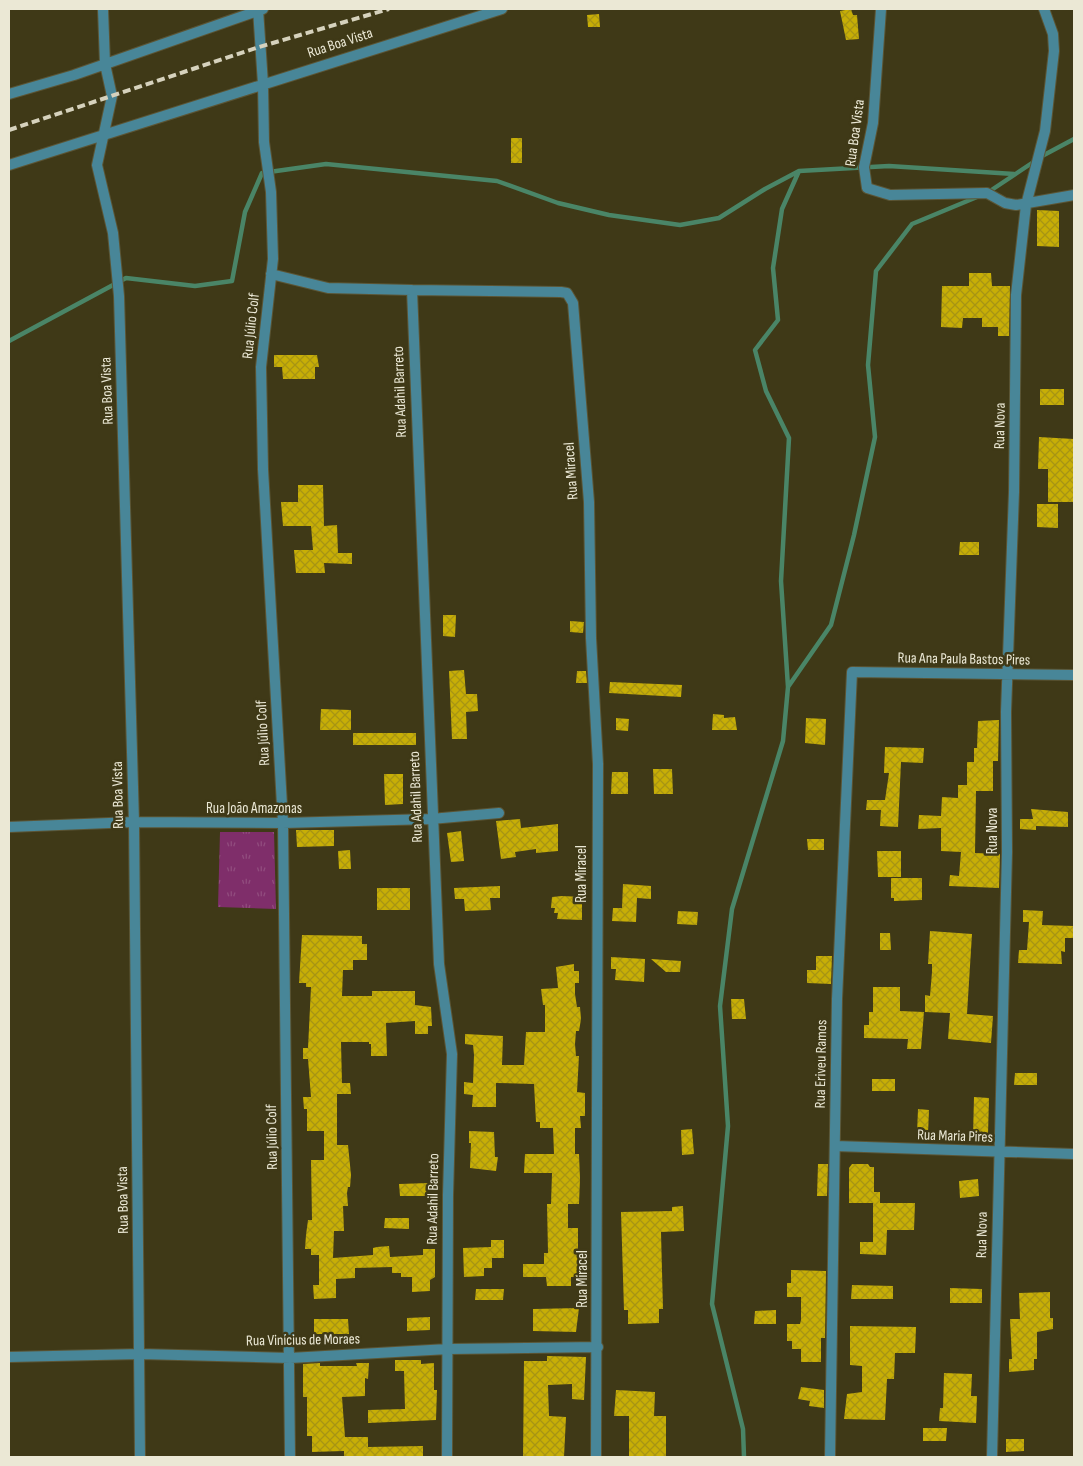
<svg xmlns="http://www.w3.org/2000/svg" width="1083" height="1466" viewBox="0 0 1083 1466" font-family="'Sofia Sans Condensed',sans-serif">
  <defs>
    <pattern id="park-tufts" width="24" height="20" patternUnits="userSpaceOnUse" patternTransform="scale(1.25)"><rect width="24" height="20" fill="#7f2e6a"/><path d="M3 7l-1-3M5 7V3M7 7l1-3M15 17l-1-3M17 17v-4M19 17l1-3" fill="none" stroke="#914c7e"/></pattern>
    <pattern id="building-cross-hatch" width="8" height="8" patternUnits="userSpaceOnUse" patternTransform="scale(1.25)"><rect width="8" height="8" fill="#c7ae06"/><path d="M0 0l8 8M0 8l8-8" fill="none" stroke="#a79414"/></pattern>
  </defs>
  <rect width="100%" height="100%" fill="#3f3917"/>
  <path fill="url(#park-tufts)" d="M220,832H274L276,909L218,907Z"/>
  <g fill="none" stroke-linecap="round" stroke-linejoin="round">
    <path stroke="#4a8567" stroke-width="4.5" d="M987,193L1044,155L1074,139
      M9,341L126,278L195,286L232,281L245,212L262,173L326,164L497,181L558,203L609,215L680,225L719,218L765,189L799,171
      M788,687L781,581L789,438L766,391L755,350L778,320L773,268L782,209L799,171L889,166L1014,174
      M744,1457L743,1429L712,1304L728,1126L720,1006L732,909L783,741L788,687L831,625L854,535L875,437L868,365L876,271L912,224L977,197"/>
  </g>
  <path fill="url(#building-cross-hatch)" d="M851,9L853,15H857L859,39L846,40L840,11Z
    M599,14L600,27H588L587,15Z
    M511,138H522V163H511Z
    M1037,210L1059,211V247L1037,246Z
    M969,273H991L992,286H1010L1009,336H998V327H982V318H963L962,328L941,327L942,286H969Z
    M274,355H317L319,367H315V379H283L282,367H274Z
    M1040,389H1064V405H1040Z
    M1039,437L1074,439V502H1048V469H1038Z
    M298,485H323L324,526L337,525L338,553H352V564L324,563L325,573H296L294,550H313L311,526H283L281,502H298Z
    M1037,504H1058V528L1037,527Z
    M960,542H979V555H959Z
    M443,615H456L455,637L443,636Z
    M570,621L584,622L583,633L570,632Z
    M464,670L466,694H477L478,711L466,712L467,739H452L449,671Z
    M577,671H586L587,683H576Z
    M610,682L682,685L681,697L609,693Z
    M321,709L351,710V730H320Z
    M713,714L724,715V718L735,717L737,730H712Z
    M616,718L629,719L628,731L616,730Z
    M806,718L826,719L825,745L805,743Z
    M999,720L998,761H993V791H976L975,853L1000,854L999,888L949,886L950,875L959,876L961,852L941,851V828L918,829L919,815L941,816L942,797L958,798V785H967V762H974V748H977L978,721Z
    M353,733H416V745H353Z
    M885,747L924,748L923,763L901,762L898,827L880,826L881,810H866L867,800H885L889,773H884Z
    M653,769H672L673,794H654Z
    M612,772H628V794H611Z
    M384,774H403V804L385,805Z
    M1031,809L1068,812V827L1036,826V830L1020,829V819H1033Z
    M520,819L521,828L558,824V851L536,853V849L515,852L516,857L501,859L496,821Z
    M296,830H334V846L297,847Z
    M461,831L464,861L451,862L447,833Z
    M807,839H824V850H808Z
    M350,850L351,869H339L338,851Z
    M877,851H901V877H878Z
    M891,878H922V900L894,901V898H891Z
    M623,884L651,886V899L637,898L636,922L612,921L613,908H622Z
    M500,886V898H490L491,910L465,911L464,899H455L454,888Z
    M377,888H410V910H377Z
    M562,896L582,897V920L557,919L558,913H554L555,908H551L552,897Z
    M1023,910L1043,911L1042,925L1074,926V938H1065V952L1061,951L1062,964L1018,963L1019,950H1027L1029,922H1023Z
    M678,911L698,912L697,925L677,924Z
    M930,931L972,934L967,1014L993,1016L991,1043L948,1039L950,1013L925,1012V995L930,996L932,972V964H928Z
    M880,933H890L891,950H880Z
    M302,935L362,936V944H367V960H353V970H343L342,996H372V991H415V1005L431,1007L432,1026H428V1034H415V1021L386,1023L387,1056H371V1044H369V1042H341L342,1083H350L351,1094H337V1145H348L351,1175L350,1187H348L347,1193L348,1206H343L344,1231H334L333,1258L373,1255V1248L377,1247L389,1246L390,1257L423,1255V1249H435V1277L430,1280V1291L412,1292V1277H401V1273H392V1267L355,1268V1278L336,1279V1298L314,1299L313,1285H319V1255H311V1249H305L306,1235L308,1220H312L311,1160H324V1131H307V1109H304L303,1097H311L308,1059H303V1048H308L311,987H306V983H299Z
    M816,956H832L831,984L807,983V970H816Z
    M611,957L645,959L644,982L615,980L616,969H611Z
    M651,959L681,961L680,972H666Z
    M574,964V971H579V983H575V994L577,1007H580L581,1019L579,1031H576L575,1044L576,1056H579L577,1092L585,1093V1116H580L581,1128H575V1154H579L580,1179L579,1204H568V1228H578V1252H582L583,1265L581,1277H571V1286H547L546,1277H523V1264H544V1253H548L547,1204H551L552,1173H524L525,1154H554L553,1128H540V1122H536L534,1084L496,1083V1107H472L473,1095L464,1094V1082L473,1083L474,1055L473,1045L465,1044V1034L503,1036L502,1065H524L526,1032H545V1005H543L541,989L558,988L556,967Z
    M873,987H900V1011L924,1012L921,1049H907L908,1039L864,1038V1025H869V1012H873Z
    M731,999H744L746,1019H732Z
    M1015,1073H1037V1085H1014Z
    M872,1079H895V1091H872Z
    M974,1097L989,1098L988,1135H973Z
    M918,1109L929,1110L928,1134L917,1133Z
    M692,1129L694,1154L682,1155L681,1130Z
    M469,1131L494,1132L495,1157H498L496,1171L470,1168L471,1143H469Z
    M818,1164H828L827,1196H817Z
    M852,1164H868L870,1167H874V1192H880V1203H915L914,1230H887L886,1255L860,1254V1242H873V1203H849V1168Z
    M978,1179L979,1196L960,1198L959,1181Z
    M428,1183V1196H400L399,1184Z
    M683,1206L684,1231L661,1232L663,1309H659V1323L628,1324V1310H624L621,1212L672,1211V1207Z
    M385,1218H409V1229L384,1228Z
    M491,1240H504V1258H492V1268H484V1276L464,1277L463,1248L491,1247Z
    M791,1270L826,1271L825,1338H821V1362H801V1349H792V1341H787V1324H800L801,1320V1297H787V1283H791Z
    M852,1285L893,1286V1299H851Z
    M950,1288L982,1289V1303H950Z
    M476,1289H504L503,1300H475Z
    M1050,1292V1318H1053V1329L1037,1332V1359H1034V1370L1009,1372V1359H1012L1010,1319H1020L1019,1293Z
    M579,1308L576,1332L533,1331V1309Z
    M776,1310V1324H754L755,1311Z
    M430,1317V1330L407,1331V1318Z
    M314,1319H348L349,1334H314Z
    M850,1326L916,1327L915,1353H895L894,1379H887L885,1420L844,1419L847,1394L862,1392V1366L850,1365Z
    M547,1356L586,1357L584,1400L572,1399V1384L548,1385L549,1416L566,1417L564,1457H523L524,1361H547Z
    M395,1360H421V1364L434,1363V1390H437L436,1420L368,1423V1410L405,1409L404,1371H395Z
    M320,1363V1366H357L356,1363H369L368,1379L365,1378V1396L342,1397L345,1437H368V1447L423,1446V1457H344V1451L312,1452V1436H307V1397H303V1364Z
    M944,1373L972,1374L971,1396H977L976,1423L939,1421L940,1408H943Z
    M801,1387L824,1390V1408L809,1406L810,1401L798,1399Z
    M616,1390L655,1392L654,1416H666V1457H629V1416H614Z
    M923,1428H947L946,1441H923Z
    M1006,1439H1024V1451L1006,1452Z"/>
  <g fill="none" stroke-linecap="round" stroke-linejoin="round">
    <g stroke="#5b5535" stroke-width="12">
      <path id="street" d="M103,9L105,64L112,96L97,165L113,233L119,296L134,822L140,1457
        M258,9L263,84L264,142L271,192L273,259L261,367L263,469L283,823L290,1457
        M881,9L873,123L864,167L867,188L890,195L987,193L1005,203L1016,205L1074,195
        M9,94L74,75L263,9
        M9,165L502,9
        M271,274L328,288L412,290
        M9,827L134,822L283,823L431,819L499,813
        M835,1146L1074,1154
        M9,1357L140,1354L290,1358L448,1349L598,1347
        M447,1457L448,1195L452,1054L439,964L412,290L561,292L567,293L573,303L589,502L591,638L598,764L596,1457
        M830,1457L837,999L852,672L1074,675
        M992,1457L1007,852L1006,712L1014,492L1016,295L1026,205L1045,131L1054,51L1053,34L1044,9"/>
    </g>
    <use href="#street" stroke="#488698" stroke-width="10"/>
    <path stroke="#d6d2bd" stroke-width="4" stroke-dasharray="8 4" stroke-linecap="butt" d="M9,130L259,47L389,9"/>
  </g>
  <g text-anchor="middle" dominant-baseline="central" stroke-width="5" stroke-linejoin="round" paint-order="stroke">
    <g font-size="15" fill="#ebe8d5" stroke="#3f3917">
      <text transform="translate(340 43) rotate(-18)">Rua Boa Vista</text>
      <text transform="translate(855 133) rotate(-82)">Rua Boa Vista</text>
      <text transform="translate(251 326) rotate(-84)">Rua Júlio Colf</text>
      <text transform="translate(107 391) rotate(-92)">Rua Boa Vista</text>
      <text transform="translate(400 392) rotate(-92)">Rua Adahil Barreto</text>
      <text transform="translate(1000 426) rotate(-89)">Rua Nova</text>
      <text transform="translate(571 471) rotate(-94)">Rua Miracel</text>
      <text transform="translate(964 659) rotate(1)">Rua Ana Paula Bastos Pires</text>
      <text transform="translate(263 733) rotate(-93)">Rua Júlio Colf</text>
      <text transform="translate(118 795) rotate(-91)">Rua Boa Vista</text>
      <text transform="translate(416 797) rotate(-92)">Rua Adahil Barreto</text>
      <text x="254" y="808">Rua João Amazonas</text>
      <text transform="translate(992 831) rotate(-90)">Rua Nova</text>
      <text transform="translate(581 874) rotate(-90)">Rua Miracel</text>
      <text transform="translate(821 1064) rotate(-89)">Rua Eriveu Ramos</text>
      <text transform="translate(955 1136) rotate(2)">Rua Maria Pires</text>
      <text transform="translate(272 1137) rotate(-91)">Rua Júlio Colf</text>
      <text transform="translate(433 1199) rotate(-89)">Rua Adahil Barreto</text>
      <text transform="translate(123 1200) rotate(-91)">Rua Boa Vista</text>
      <text transform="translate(982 1235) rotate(-89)">Rua Nova</text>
      <text transform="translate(582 1279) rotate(-90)">Rua Miracel</text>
      <text transform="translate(303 1340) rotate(-1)">Rua Vinícius de Moraes</text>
    </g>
  </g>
  <rect width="1083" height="1466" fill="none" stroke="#ebe8d5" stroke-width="20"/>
</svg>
